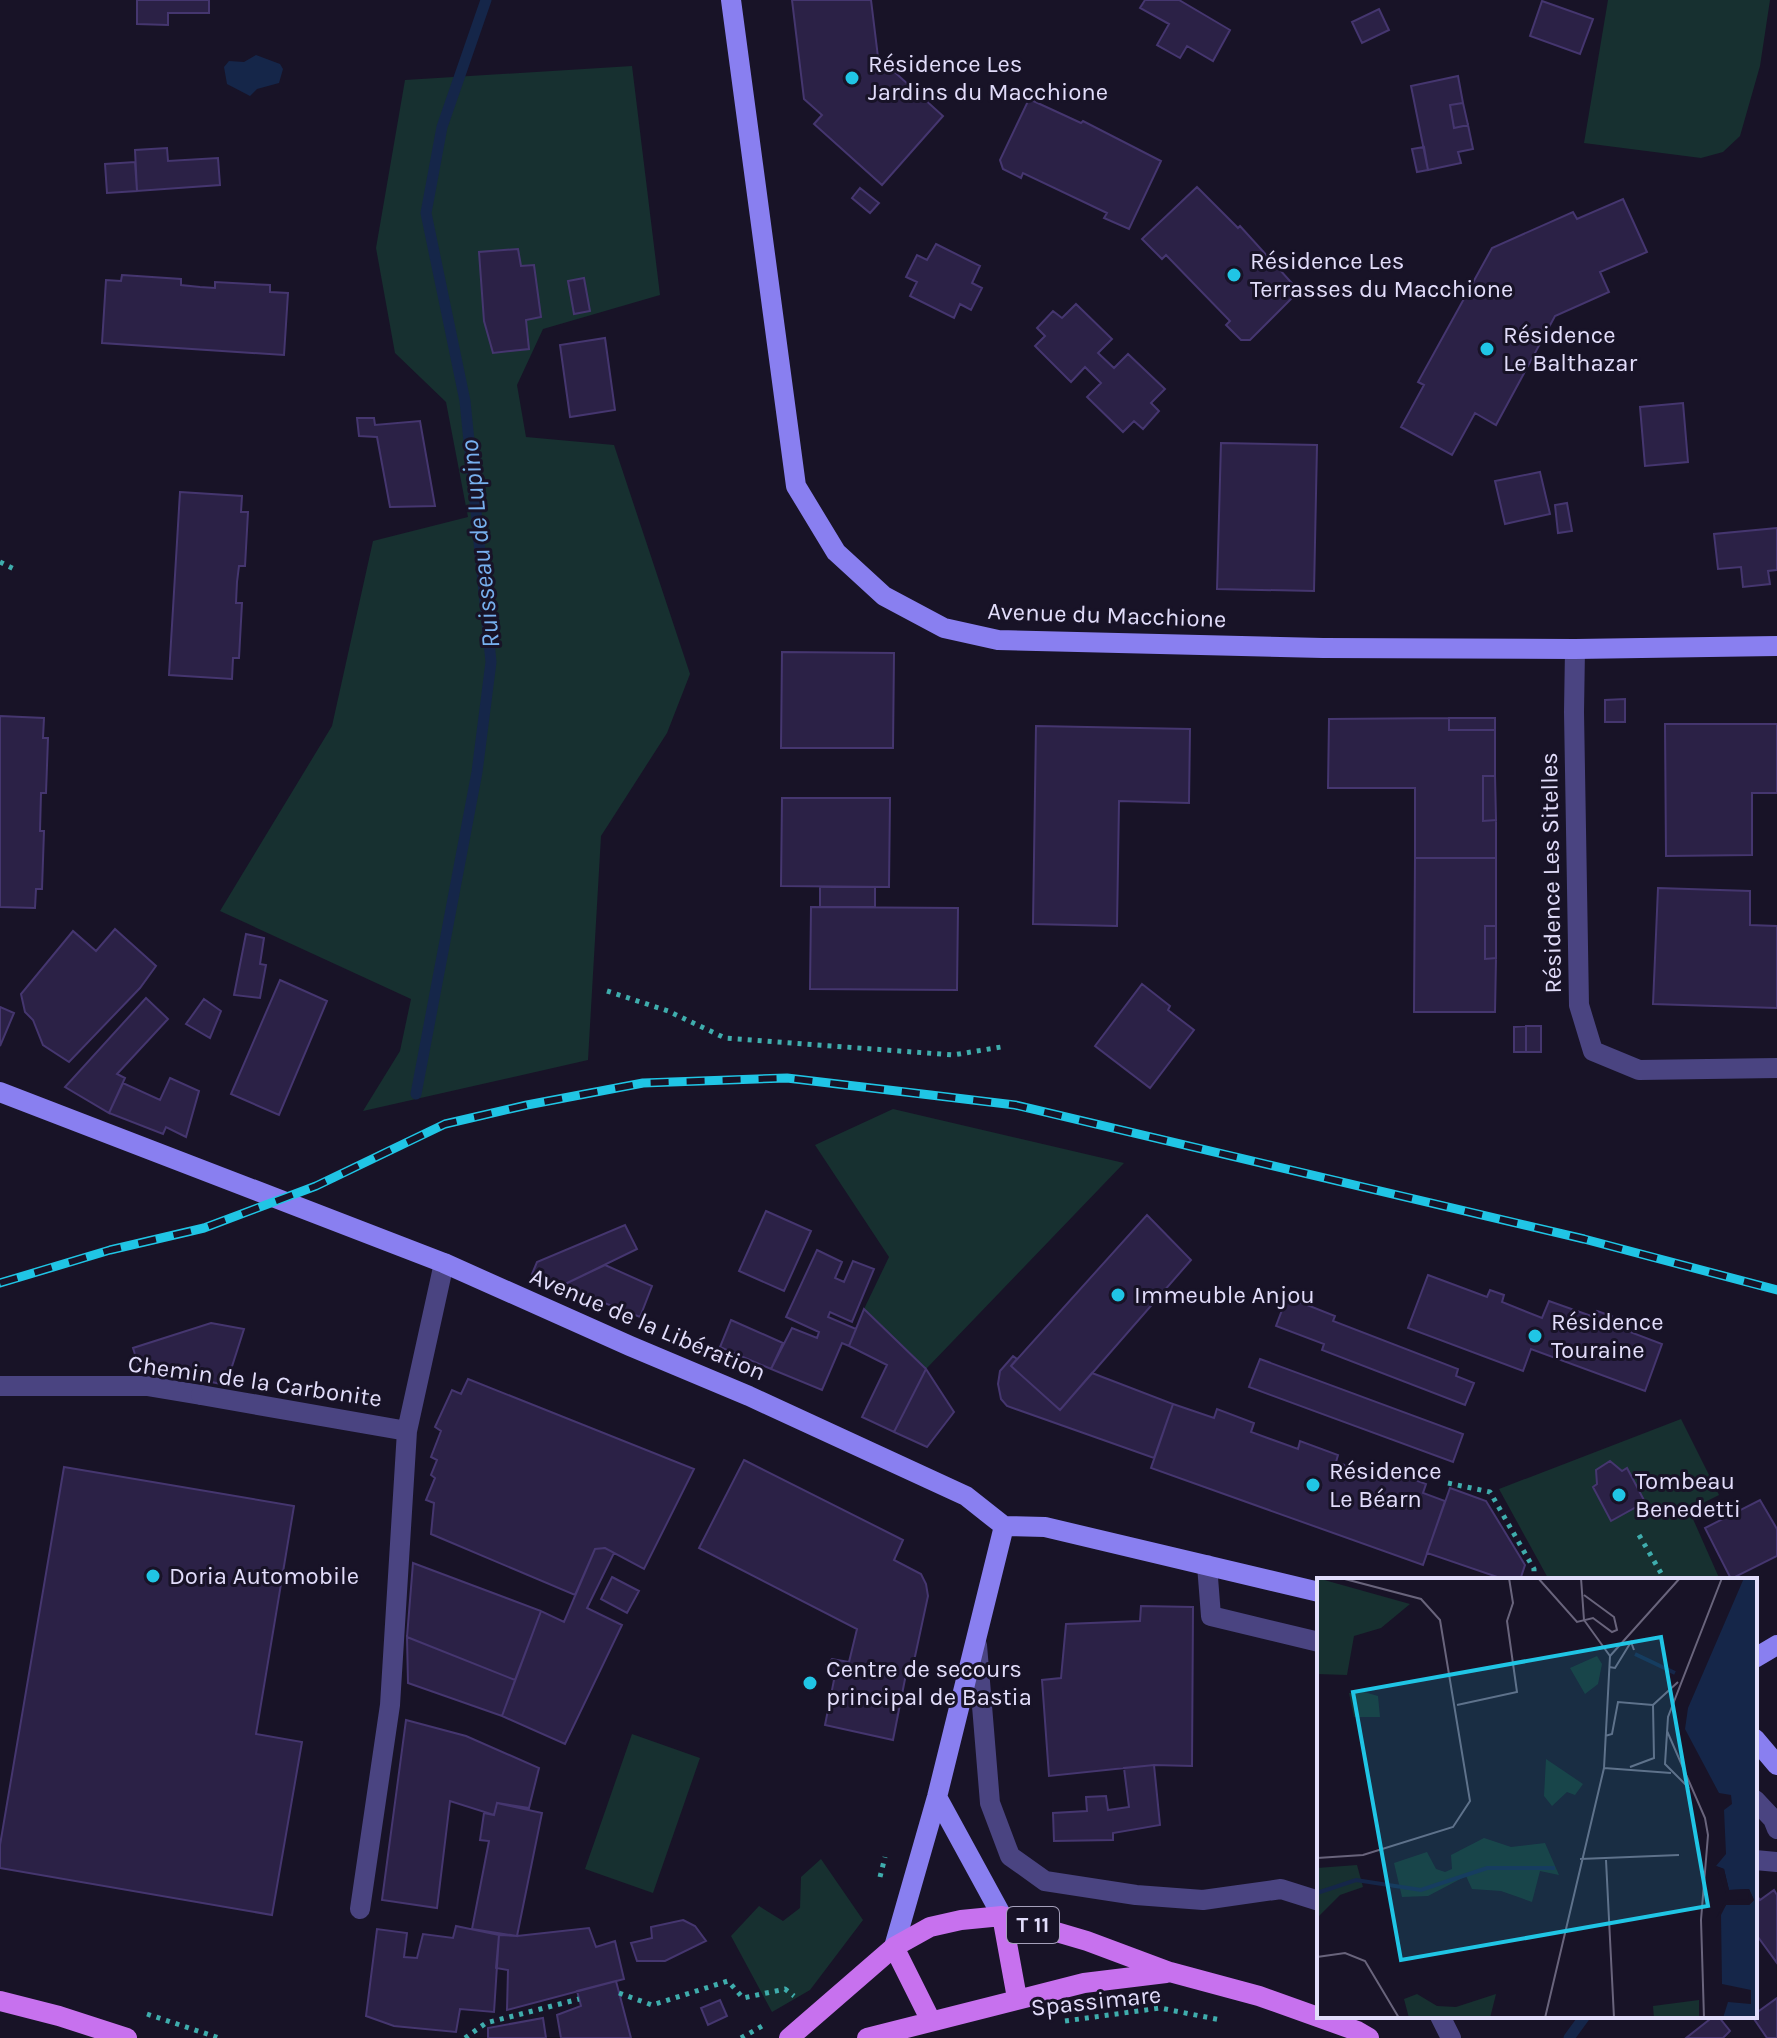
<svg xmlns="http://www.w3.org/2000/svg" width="1777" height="2038" viewBox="0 0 1777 2038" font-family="Karla,sans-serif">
  <rect width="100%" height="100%" fill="#181327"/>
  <path fill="#173030" d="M1608,0H1770L1760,66L1740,136L1723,152L1701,158L1584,143Z
    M632,66L660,295L543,329L517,385L526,437L614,445L690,674L667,733L601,836L588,1060L363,1111L400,1051L411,999L220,911L332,726L373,541L468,517L446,402L395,353L376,248L405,80Z
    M893,1109L1124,1163L926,1369L864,1309L889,1257L815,1145Z
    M1681,1419L1719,1495L1689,1510L1720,1580H1549L1499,1489Z
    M632,1734L700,1758L653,1893L585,1869Z
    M821,1859L863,1920L810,1990L772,2012L731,1936L759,1906L783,1921L800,1908L801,1877Z"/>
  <path fill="#152649" d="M256,55L280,64L283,69L279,83L257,89L250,96L227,84L224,67L229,61L244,62Z"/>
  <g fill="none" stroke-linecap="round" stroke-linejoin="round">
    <path stroke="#152649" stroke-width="11" d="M416,1094L477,772L491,662L465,401L426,213L442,127L486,0
      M1569,2038L1585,2016"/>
  </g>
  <path fill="#2b2146" stroke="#45366f" stroke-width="2" d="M137,0H209V13H168V25L137,24Z
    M792,0H871L878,57L943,116L882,185L814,124L822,115L804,99Z
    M1145,0H1179L1230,30L1213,61L1187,46L1180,58L1157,45L1169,24L1140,8Z
    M1542,1L1593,19L1580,54L1530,36Z
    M1379,9L1389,30L1362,43L1352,22Z
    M1458,76L1463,103L1450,105L1454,128L1468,125L1473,149L1458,152L1461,163L1428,170L1411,86Z
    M1029,99L1081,123L1083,121L1161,161L1129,229L1104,218L1107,213L1023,173L1021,178L1003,169L1000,160Z
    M1463,103L1468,125L1454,128L1450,105Z
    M1424,147L1428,170L1417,172L1412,149Z
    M167,148L168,161L218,158L220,185L137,191L135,150Z
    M135,162L137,191L107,193L105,164Z
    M1197,187L1238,228L1240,226L1299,291L1250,340H1241L1226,325L1230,321L1166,255L1162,259L1142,239Z
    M860,188L879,203L870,213L852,198Z
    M1623,199L1647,252L1600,272L1609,292L1555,316L1496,425L1475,413L1452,455L1401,427L1424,385L1418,382L1492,248L1573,212L1577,219Z
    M936,244L980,266L972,283L982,288L971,310L960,304L954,318L910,296L917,282L906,277L917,255L927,260Z
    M518,249L521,266L534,265L541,317L526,320L529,349L493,353L484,321L479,252Z
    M122,275L181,279V285L200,287L215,288V282L270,285V292L288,293L284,355L102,343L106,280L121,281Z
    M584,278L590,311L574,314L568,281Z
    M1076,304L1112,339L1098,353L1114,368L1128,354L1165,389L1151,403L1159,411L1143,429L1134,421L1123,432L1087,397L1101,383L1085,367L1071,382L1035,346L1045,336L1037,328L1053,311L1062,318Z
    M605,338L615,410L570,417L560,345Z
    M1683,403L1688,462L1645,466L1640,407Z
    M357,418H374L375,425L420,421L435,506L390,507L377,437L359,436Z
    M1221,443L1317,445L1314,591L1217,589Z
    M1540,472L1550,514L1505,524L1495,481Z
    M180,492L242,496L241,512H248L245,566H239L237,582L236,603H242L239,658H233L232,679L169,675Z
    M1567,503L1572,531L1558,533L1555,505Z
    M1777,528V570L1768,571L1770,584L1743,587L1741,567L1718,569L1714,534Z
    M782,652L894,653L893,748H781Z
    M1625,699V722H1605V700Z
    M0,716L44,718L43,738H48L46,793H41L40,831H44L42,889H36L35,908L0,907Z
    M1449,718V730H1495V776H1483V821L1496,820V858H1415V788H1328L1329,719Z
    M1449,718H1495V730H1449Z
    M1665,724H1777V793H1752V855L1666,856Z
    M1036,726L1190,729L1189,803L1119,801L1117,926L1033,924Z
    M1483,776H1495L1496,820L1483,821Z
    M782,798H890L889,887L781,886Z
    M1415,858H1496V926H1485V959L1496,958L1495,1012H1414Z
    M820,887H875V907H820Z
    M1658,888L1750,891V925L1777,926V1008L1653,1004Z
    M811,907L958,908L957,990L810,989Z
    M1485,926H1496V958L1485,959Z
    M115,929L156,966L140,988L69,1062L43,1045L33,1020L25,1012L21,994L73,931L96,951Z
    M246,934L264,938L260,964L266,965L260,998L234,995Z
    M280,980L327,1001L279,1115L231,1094Z
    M1142,984L1170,1006L1168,1010L1194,1030L1150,1088L1095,1046Z
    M146,998L168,1019L117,1074L125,1078L109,1113L65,1087Z
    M204,999L221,1011L210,1038L186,1024Z
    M0,1007L14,1013L0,1046Z
    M1526,1026H1541V1052H1526Z
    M1526,1026V1052H1514V1027Z
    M170,1078L199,1091L186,1137L166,1127L163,1134L109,1113L123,1083L160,1100Z
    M766,1211L811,1231L784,1291L739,1271Z
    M1147,1215L1191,1260L1060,1410L1011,1366Z
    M625,1225L637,1249L561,1286L532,1274L537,1262Z
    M817,1250L842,1262L835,1278L844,1282L853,1261L874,1269L852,1322L830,1312L828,1317L856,1329L849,1346L842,1343L822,1390L771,1369L792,1328L817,1338L819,1332L786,1317Z
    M605,1265L652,1286L640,1317L561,1286Z
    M1428,1275L1487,1297L1490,1290L1504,1295L1502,1302L1542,1318L1549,1301L1594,1317L1597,1311L1612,1316L1609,1324L1662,1344L1645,1391L1531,1349L1523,1371L1408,1328Z
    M1287,1297L1335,1316L1333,1321L1458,1369L1456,1376L1474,1383L1465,1405L1322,1350L1324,1344L1276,1326Z
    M864,1309L926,1369L894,1432L862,1417L887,1365L849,1346Z
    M731,1320L783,1343L771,1369L720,1347Z
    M211,1323L244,1329L226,1385L139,1367L133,1348Z
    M1013,1356L1017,1359L1011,1366L1060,1410L1092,1373L1173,1404L1154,1458L1007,1406L1001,1399L998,1384L1000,1371Z
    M1260,1359L1463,1434L1453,1462L1249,1387Z
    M926,1369L954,1412L927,1447L894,1432Z
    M468,1379L694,1469L644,1569L605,1548L595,1549L575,1595L431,1534L434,1503L426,1500L435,1478L431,1475L437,1460L431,1457L441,1431L435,1427L452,1390L461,1394Z
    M1173,1404L1214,1418L1217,1409L1254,1423L1251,1432L1298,1449L1300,1441L1338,1455L1336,1462L1384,1479L1388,1470L1426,1484L1423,1493L1445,1501L1423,1565L1151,1468Z
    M744,1460L903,1540L894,1560L921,1574L926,1584L928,1596L911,1675L906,1674L893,1740L825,1725L834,1680L829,1676L826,1665L832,1659L849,1662L857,1629L699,1548Z
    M1610,1461L1622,1471L1627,1468L1645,1502L1611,1521L1593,1487L1597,1484L1596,1470Z
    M64,1467L294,1506L256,1734L302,1742L272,1915L0,1868V1845Z
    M1450,1488L1486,1501L1525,1565L1520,1580H1506L1427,1553Z
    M1760,1500L1777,1529V1556L1731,1579L1705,1528Z
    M605,1548L614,1553L587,1608L622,1625L565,1744L502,1716L541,1611L564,1622L595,1549Z
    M413,1563L541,1611L515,1680L407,1637Z
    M612,1577L639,1591L627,1613L601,1599Z
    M1141,1606L1193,1607L1192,1766L1154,1765L1049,1776L1042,1680L1061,1678L1066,1624L1140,1621Z
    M407,1637L515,1680L502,1716L408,1683Z
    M406,1720L466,1736L539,1768L529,1808L497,1803L494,1815L450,1801L437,1908L382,1900Z
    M1154,1765L1160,1825L1113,1833V1840L1054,1841L1053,1813L1087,1811L1086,1797L1106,1796L1108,1810L1129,1807L1124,1768Z
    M497,1803L542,1813L517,1936L472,1929L489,1841L480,1840L484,1813L494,1815Z
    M1774,1890L1777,1895V1963L1758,1937L1755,1939V1893L1760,1900Z
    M683,1920L695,1926L706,1941L665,1961H637L631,1943L652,1938L651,1927Z
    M456,1926L499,1935L494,2012L460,2009L456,2032L394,2026L366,2016L377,1929L407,1933L404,1957L417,1958L423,1934L453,1938Z
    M589,1928L596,1947L615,1941L624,1979L507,2010L508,1970L496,1968L499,1935L517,1936Z
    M616,1981L631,2038H561L557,2015L581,2006L577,1991Z
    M1777,1998V2038H1767L1752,2016Z
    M720,2000L727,2016L708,2025L701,2008Z
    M1714,2016H1718L1730,2031L1723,2038H1686Z
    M543,2018L546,2038H488V2028Z"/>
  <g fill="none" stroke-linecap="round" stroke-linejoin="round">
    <path stroke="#3fadad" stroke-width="5" stroke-dasharray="4 6" stroke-linecap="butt" d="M0,562L16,570
      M607,991L668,1011L725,1038L953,1055L1001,1047
      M1448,1483L1490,1492L1534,1569V1580
      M1639,1535L1665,1580
      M880,1877L885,1857
      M619,1993L652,2005L728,1981L743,1998L785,1989L794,1996
      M147,2014L219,2038
      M1065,2021L1160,2008L1221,2020
      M465,2038L486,2023L579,1999
      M741,2038L764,2025"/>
    <path stroke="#4a4481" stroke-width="20" d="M0,1386H147L201,1395
      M1207,1565L1211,1616L1319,1642
      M977,1645L990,1803L1010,1856L1045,1881L1136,1895L1203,1900L1281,1889L1319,1901
      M1755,1800L1773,1819L1777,1829
      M1755,1860L1777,1862
      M1440,2016L1451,2038"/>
    <path stroke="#4a4481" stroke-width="20" d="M1575,649L1574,712L1579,1005L1593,1051L1639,1070L1777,1068
      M201,1395L407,1431
      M360,1909L390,1705L407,1431L444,1263"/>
    <path stroke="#897ff0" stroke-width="20" d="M731,0L796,486L836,552L884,596L944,628L998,640L1323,648L1575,649L1777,646
      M0,1092L444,1263L630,1346L749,1396L966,1496L1004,1526
      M1004,1526L1045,1527L1319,1592
      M1755,1658L1777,1645
      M1755,1739L1777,1765
      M937,1797L1002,1916
      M894,1947L937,1797L1004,1526"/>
    <path stroke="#c771ee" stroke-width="20" d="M1002,1916L1017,1998
      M894,1947L931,2021
      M0,2001L59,2016L127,2038
      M789,2038L894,1947L930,1927L961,1920L1002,1916L1087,1941L1170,1972L1259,1996L1357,2031L1369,2038
      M867,2038L1084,1983L1166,1973"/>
    <g stroke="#20c5e5" stroke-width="9">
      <path id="rail" d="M0,1283L110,1250L204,1228L316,1186L445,1124L527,1105L643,1083L787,1078L1015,1105L1584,1239L1777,1290"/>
    </g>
    <use href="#rail" stroke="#181327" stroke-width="6" stroke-dasharray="18" stroke-linecap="butt"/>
  </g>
  <g fill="#20c5e5" stroke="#181327" stroke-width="3">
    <circle cx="852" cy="78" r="8"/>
    <circle cx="1234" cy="275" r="8"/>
    <circle cx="1487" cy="349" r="8"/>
    <circle cx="1118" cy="1295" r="8"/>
    <circle cx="1535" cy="1336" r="8"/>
    <circle cx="1313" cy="1485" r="8"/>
    <circle cx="1619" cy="1495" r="8"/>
    <circle cx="153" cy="1576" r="8"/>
    <circle cx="810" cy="1683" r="8"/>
  </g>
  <g text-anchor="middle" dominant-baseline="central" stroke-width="6" stroke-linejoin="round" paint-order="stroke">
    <rect fill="#181327" stroke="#a5a0bb" stroke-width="2" x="1007" y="1907" width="52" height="36" rx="6"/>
    <g font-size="22" font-weight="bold" fill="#e2ddfb">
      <text x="1033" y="1925">T 11</text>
    </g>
    <g font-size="24" fill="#e2ddfb" stroke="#181327" text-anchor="start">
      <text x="868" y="64">Résidence Les<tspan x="868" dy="28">Jardins du Macchione</tspan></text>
      <text x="1250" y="261">Résidence Les<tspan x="1250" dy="28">Terrasses du Macchione</tspan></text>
      <text x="1503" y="335">Résidence<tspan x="1503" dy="28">Le Balthazar</tspan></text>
      <text x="1134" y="1295">Immeuble Anjou</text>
      <text x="1551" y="1322">Résidence<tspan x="1551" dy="28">Touraine</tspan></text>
      <text x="1329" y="1471">Résidence<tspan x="1329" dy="28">Le Béarn</tspan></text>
      <text x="1635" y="1481">Tombeau<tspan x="1635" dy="28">Benedetti</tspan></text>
      <text x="169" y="1576">Doria Automobile</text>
      <text x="826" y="1669">Centre de secours<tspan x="826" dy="28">principal de Bastia</tspan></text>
    </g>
    <g font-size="24" fill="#e2ddfb" stroke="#181327">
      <text transform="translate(1107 615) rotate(2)">Avenue du Macchione</text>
      <text transform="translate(1551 873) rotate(-91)">Résidence Les Sitelles</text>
      <text transform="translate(648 1324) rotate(23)">Avenue de la Libération</text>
      <text transform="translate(255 1381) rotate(8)">Chemin de la Carbonite</text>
      <text transform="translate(1096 2001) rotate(-6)">Spassimare</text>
    </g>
    <g font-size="26" font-style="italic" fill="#77b0ef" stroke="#181327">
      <text transform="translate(480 544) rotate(-96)">Ruisseau de Lupino</text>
    </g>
  </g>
  <g transform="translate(1317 1578)">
    <rect width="440" height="440" fill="#181327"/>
    <path d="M0,0L93,26L64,50L37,58L30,97L0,96ZM280,78L285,86L281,106L268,116L253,90ZM47,114L61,118L63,139H37L32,115ZM229,181L266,206L258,217L250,214L235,228L227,218ZM167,260L194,269L228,265L242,297L223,293L215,324L184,313L155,311L149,298L111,318L85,319L77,285L110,274L119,291L128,294L135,291L134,277ZM40,287L46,309L23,317L0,340V290ZM100,416L120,428L139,429L179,416L173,440H92L87,421ZM382,422V440H337L336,428Z" fill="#173030"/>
    <path d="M427,0H440V440H406L411,424L434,426V412L405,406L404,337L409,327H432L437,322L432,311L412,312L407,291L399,288L409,276L407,232L415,226L414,217L402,215L368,151L371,130Z" fill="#152649"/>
    <path d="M399,288L407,291L412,312L432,311L437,322L432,327H409L399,340L408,323L432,321L431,315H409Z" fill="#181327"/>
    <path fill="none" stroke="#152649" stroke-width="4" d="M318,76L358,95M0,315L39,302L104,312L170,290H238"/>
    <path fill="none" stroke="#69647c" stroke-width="2" d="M221,0L260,44L276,40L295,54L300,52L297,39L267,17M264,0L267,42L293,78M293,78L363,0M292,89L298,90L314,64L317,72M140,127L200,114L190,43L196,25L192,0M350,153L388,240L391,257L384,342L387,440M288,158L295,156L301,124L336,127M313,189L337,180L336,127L361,104M287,190L354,195M372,210L348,186L351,139L405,0M0,280L46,277L136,249L153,223L123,42L104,21L24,0M263,281L362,277M289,282L297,440M0,379L28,375L48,383L82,440M228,440L287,190L293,78"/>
    <path fill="#20c5e5" fill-opacity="0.15" stroke="#20c5e5" stroke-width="4" d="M344,59L391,328L84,382L36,114Z"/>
    <rect width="440" height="440" fill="none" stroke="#e2ddfb" stroke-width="4"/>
  </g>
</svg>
